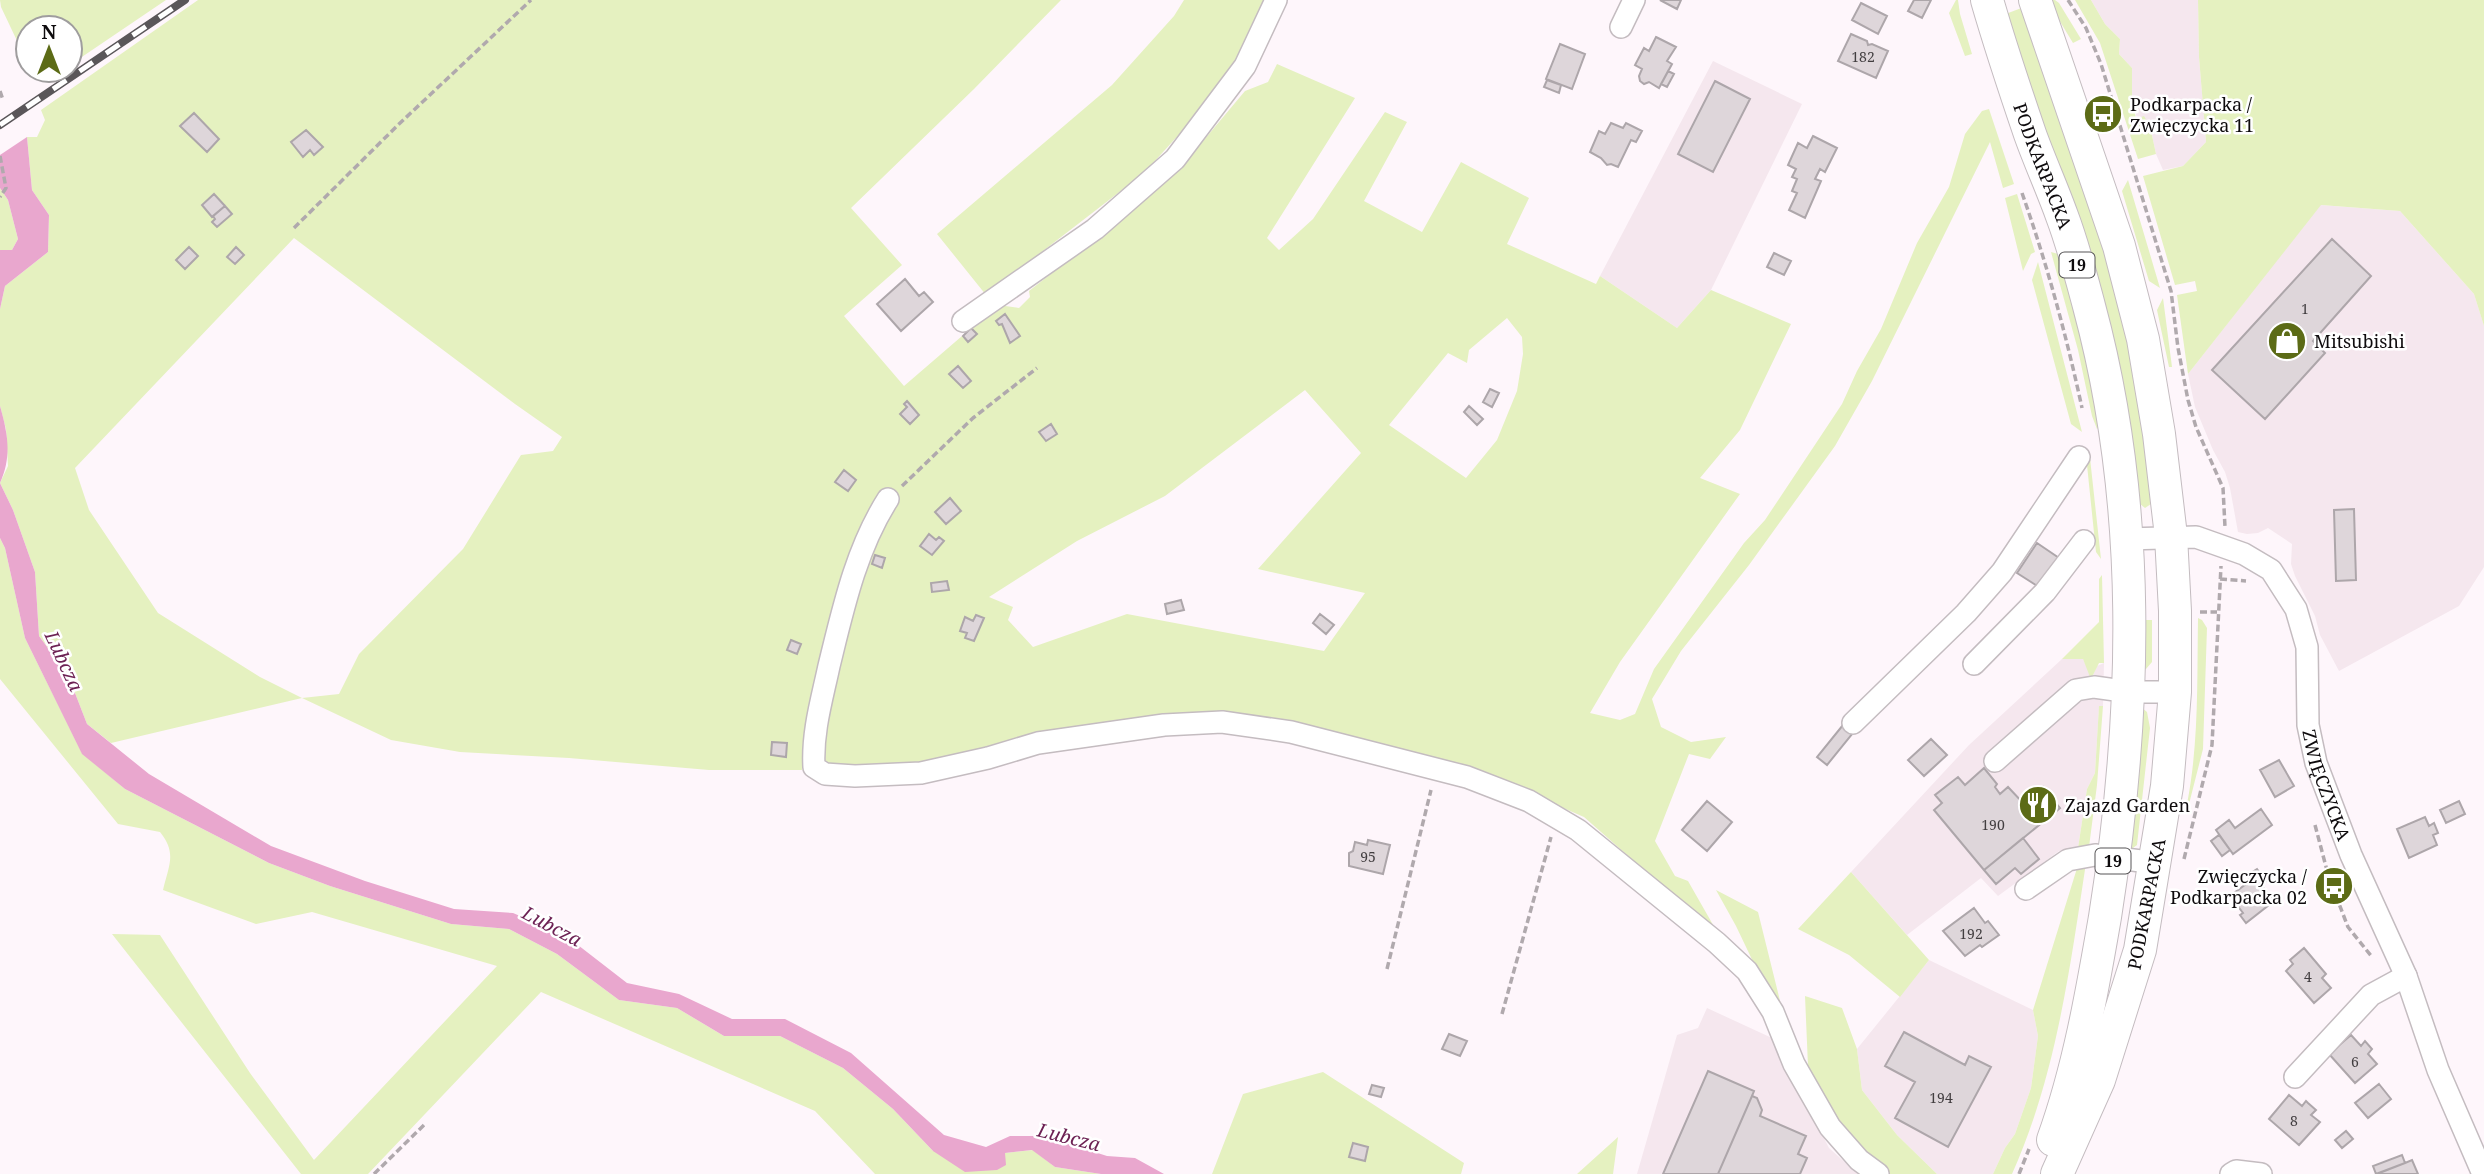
<svg xmlns="http://www.w3.org/2000/svg" width="2484" height="1174" viewBox="0 0 2484 1174" font-family="'Noto Serif',serif">
  <rect width="100%" height="100%" fill="#fef6fb"/>
  <path fill="#f5e7ee" d="M2091,0H2198L2199,57L2206,142L2183,166L2163,170L2156,154L2150,126L2137,119L2132,96V68L2119,54L2120,39L2105,24Z
    M1713,61L1802,104L1711,290L1677,328L1600,276Z
    M2320,205L2400,211L2474,294L2484,326V567L2459,606L2339,671L2320,635L2315,616L2295,576L2291,564L2292,544L2268,528L2258,533L2247,534L2238,532L2230,488L2225,472L2213,450L2195,407L2188,374Z
    M2062,659H2083L2092,677L2097,666L2104,663L2103,706L2099,707L2095,773L2087,789L2078,848L2059,851L1998,896L1981,878L1907,935L1851,872L1969,745Z
    M1929,960L2033,1010L2038,1036L2031,1088L2015,1134L2005,1148L1993,1174H1937L1897,1135L1862,1090L1857,1049Z
    M1707,1008L1772,1038L1829,1148L1858,1174H1637L1677,1035L1698,1028Z"/>
  <path fill="#e5f1c0" fill-rule="evenodd" d="M0,0H166L70,65V28H28V64L1,7Z
    M198,0H1061L974,89L851,208L902,265L844,316L904,386L998,305L1019,308L1030,297L1029,291L1145,200L1193,153L1245,91L1268,82L1277,64L1355,98L1267,238L1279,250L1313,219L1385,112L1407,122L1364,201L1422,232L1461,162L1529,198L1507,244L1596,284L1600,276L1677,328L1711,290L1791,324L1740,430L1700,478L1740,494L1620,662L1590,713L1620,720L1635,714L1654,669L1744,543L1765,520L1842,404L1857,371L1881,329L1917,243L1949,187L1965,134L1982,111L1989,109L2014,184L2003,188L1990,142L1872,381L1835,446L1749,565L1681,651L1652,699L1661,727L1691,742L1726,737L1710,759L1689,754L1655,841L1675,876L1688,881L1720,937L1584,817L1517,788L1229,714L919,766L828,768L818,751L866,517L849,553L836,618L822,670L802,770H709L569,758L460,752L391,740L302,698L111,743L87,724L68,675L39,636L35,572L13,510L0,483L8,466L6,429L0,406V309L5,286L48,252L49,215L32,190L27,137H37L45,120L41,110ZM294,238L515,404L562,437L553,451L521,455L463,549L359,654L339,694L302,698L260,677L158,613L89,510L75,468ZM1507,318L1522,337L1523,354L1517,391L1497,440L1466,478L1389,425L1448,353L1467,363L1469,350ZM1305,390L1361,453L1258,569L1365,593L1324,651L1127,614L1033,647L1008,620L1013,607L989,597L1077,541L1165,496Z
    M1184,0H1269L1233,75L1144,173L986,295L937,234L1112,85L1174,16Z
    M1956,0H1958L1960,14L1972,54L1965,56L1949,13Z
    M2047,0H2055L2059,3L2081,39L2073,43Z
    M2075,0H2091L2105,24L2120,39L2119,54L2132,68V96L2136,119L2144,116L2150,126L2156,154L2138,159L2100,43Z
    M2198,0H2484V326L2474,294L2400,211L2321,205L2188,374L2177,295L2197,291L2195,281L2175,285L2143,176L2183,166L2206,142L2199,57Z
    M2024,7C2077,169 2143,332 2151,504L2145,508L2140,504L2137,496L2003,15Z
    M2128,180L2160,288L2149,281L2122,191Z
    M0,188L8,200L18,239L12,250H0Z
    M2017,194L2035,252L2031,254L2023,271L2005,198Z
    M2051,252L2062,255L2102,423L2097,429L2092,416L2078,350Z
    M2038,262L2082,432L2071,424L2032,280Z
    M2163,298L2172,367H2169L2157,310Z
    M2090,458L2101,559L2096,552L2087,465Z
    M0,538L5,548L25,638L82,753L125,789L269,863L330,886L451,924L509,929L557,954L619,1000L677,1008L724,1036H780L843,1068L893,1109L933,1151L1005,1153L1033,1150L1055,1167L1101,1174H875L815,1111L541,992L368,1174H301L112,934L160,935L250,1073L314,1160L497,966L312,912L256,924L163,890C169,865 177,853 160,832L118,824L0,679Z
    M2102,575L2104,663H2099L2092,677H2090L2083,659H2062L2099,622V579Z
    M2198,618L2202,620L2207,628L2203,749L2189,804H2187C2199,743 2197,680 2198,618Z
    M2138,620H2152V662L2146,669H2143Z
    M2099,706H2103L2097,785L2089,847L2078,848L2087,789L2095,773Z
    M2141,707L2147,712L2150,728L2137,845L2130,850Z
    M2086,863C2070,968 2056,1076 2012,1174H1993L2005,1148L2015,1134L2031,1088L2038,1036L2033,1010L2078,865Z
    M1851,872L1929,960L1900,997L1849,955L1798,929Z
    M1716,890L1758,912L1789,1037L1736,926Z
    M1805,996L1842,1008L1857,1049L1862,1090L1897,1135L1937,1174H1887L1845,1134L1799,1066H1808Z
    M1323,1072L1464,1163L1461,1174H1212L1243,1094Z
    M1618,1137L1613,1174H1577Z"/>
  <path fill="#e9a7ce" d="M27,137L32,190L49,215L48,252L5,286L0,309V250H12L18,239L8,200L0,188V155Z
    M0,406C8,434 12,456 0,483L13,510L35,572L39,636L68,675L87,724L149,774L271,846L365,881L454,909L513,913L565,935L627,983L679,994L732,1019H785L851,1053L944,1135L986,1147L1010,1136H1044L1107,1156L1135,1158L1164,1174H1101L1055,1167L1032,1150L1005,1153L1006,1165L997,1170L965,1172L933,1151L893,1109L843,1068L780,1036H724L677,1008L619,1000L557,954L509,929L451,924L330,886L269,863L125,789L82,754L25,638L5,548L0,538Z"/>
  <path fill="#ded6da" stroke="#ada6aa" stroke-width="2" d="M1660,0H1681L1677,9Z
    M1914,0H1931L1922,18L1908,11Z
    M1861,3L1887,16L1878,34L1852,20Z
    M1851,34L1867,41L1868,45L1872,44L1888,51L1876,78L1838,61Z
    M1656,37L1676,47L1667,61L1672,64L1659,88L1649,82L1644,84L1640,81L1639,76L1642,69L1635,65L1644,48L1649,51Z
    M1560,44L1585,54L1572,89L1546,79Z
    M1668,71L1674,74L1667,87L1661,84Z
    M1547,80L1561,85L1559,93L1544,87Z
    M1715,81L1750,99L1713,172L1678,154Z
    M194,113L219,139L207,152L180,126Z
    M1611,123L1623,128L1626,123L1642,131L1636,142L1631,140L1618,167L1611,164L1607,165L1601,158L1590,152L1599,131L1605,134Z
    M306,130L323,147L314,155L310,150L303,157L291,142Z
    M1813,136L1837,148L1825,172L1820,169L1815,179L1821,181L1805,218L1789,210L1797,193L1792,191L1797,179L1792,177L1796,169L1788,165L1798,143L1807,148Z
    M214,194L225,206L212,217L202,205Z
    M225,206L232,214L217,227L212,222L215,219L213,216Z
    M2332,239L2371,276L2313,341L2325,353L2265,419L2212,370Z
    M189,247L198,256L185,269L176,260Z
    M236,247L244,255L235,264L227,257Z
    M1774,253L1791,261L1784,275L1767,267Z
    M905,279L919,296L924,292L933,302L901,331L877,304Z
    M1005,314L1020,336L1010,343L1002,324L999,325L996,321Z
    M971,328L977,334L968,342L963,336Z
    M958,366L971,381L963,388L949,374Z
    M1490,389L1499,393L1492,407L1483,402Z
    M907,401L919,415L910,424L900,414L907,407L904,404Z
    M1469,406L1483,419L1477,425L1464,412Z
    M1051,424L1057,434L1046,441L1039,432Z
    M844,470L856,480L848,491L835,482Z
    M950,498L961,511L946,524L935,512Z
    M2354,509L2356,580L2336,581L2334,510Z
    M929,534L936,540L939,537L944,541L932,555L920,546Z
    M2037,543L2062,560L2042,589L2017,573Z
    M875,555L885,558L882,568L872,564Z
    M947,581L949,590L932,592L931,583Z
    M1181,600L1184,610L1167,614L1165,604Z
    M1320,614L1334,625L1326,634L1313,623Z
    M976,615L984,618L974,641L965,638L967,633L960,631L965,617L973,621Z
    M791,640L801,644L797,654L787,650Z
    M1843,725L1853,733L1827,765L1817,757Z
    M1931,739L1947,755L1924,776L1908,760Z
    M772,742L787,743L786,757L771,755Z
    M2279,760L2294,786L2275,797L2260,770Z
    M1984,768L1997,784L1995,787L2000,794L2008,787L2023,803L2043,787L2060,808L1984,870L1934,810L1942,803L1935,795L1958,777L1965,785Z
    M1707,801L1732,822L1707,851L1682,830Z
    M2459,801L2465,814L2446,823L2440,810Z
    M2261,809L2272,825L2233,854L2216,830L2229,820L2235,828Z
    M2425,817L2429,826L2434,823L2438,833L2433,835L2437,845L2409,858L2397,829Z
    M2219,835L2230,850L2222,856L2211,841Z
    M2023,838L2039,859L2021,874L2015,868L1996,884L1984,870Z
    M1368,840L1390,845L1383,874L1349,866V853L1353,851L1355,842L1367,845Z
    M2257,869L2266,881L2261,885L2274,901L2246,923L2240,915L2243,913L2230,896L2250,881L2246,876Z
    M1974,908L1985,923L1988,921L1999,935L1982,947L1980,945L1965,956L1943,931Z
    M2304,948L2326,974L2322,978L2331,988L2314,1003L2286,971L2293,964L2290,960Z
    M1904,1032L1965,1065L1969,1056L1991,1067L1948,1147L1895,1118L1915,1082L1885,1066Z
    M1449,1034L1467,1041L1460,1056L1442,1049Z
    M2351,1035L2361,1046L2365,1041L2372,1049L2368,1054L2377,1064L2355,1083L2329,1054Z
    M1708,1071L1754,1091L1752,1096L1718,1174H1663Z
    M2379,1084L2391,1099L2368,1118L2355,1103Z
    M1372,1085L1384,1088L1381,1097L1369,1094Z
    M2289,1095L2302,1106L2306,1101L2308,1103L2316,1110L2311,1115L2320,1122L2299,1145L2269,1119Z
    M1752,1096L1757,1098L1762,1110L1760,1116L1806,1136L1798,1154L1807,1158L1800,1174H1718Z
    M2346,1131L2353,1139L2342,1148L2335,1140Z
    M1353,1143L1368,1147L1365,1161L1349,1157Z
    M2402,1155L2405,1163L2376,1174L2373,1166Z
    M2412,1160L2418,1174H2377L2405,1163Z"/>
  <g fill="none" stroke-linecap="round" stroke-linejoin="round">
    <g stroke="#c4bcc0" stroke-width="24">
      <g id="minor">
        <path d="M1621,27L1634,0"/>
        <path d="M963,321L1095,229L1175,159L1245,66L1276,0"/>
        <path d="M888,499C856,549 843,609 829,666C822,699 812,732 814,767L825,774L855,776L921,773L988,758L1038,743L1164,725L1222,722L1291,732L1467,777L1529,801L1578,830L1717,943L1747,971L1773,1012L1794,1064L1830,1127L1859,1160L1878,1174"/>
        <path id="s1" d="M2127,539L2196,537L2244,554L2271,570L2296,609L2307,647L2308,725L2316,763L2351,855L2406,976L2438,1070L2483,1174"/>
        <path d="M1974,664L2045,592L2084,541"/>
        <path d="M1853,723L1966,613L2002,572L2079,457"/>
        <path d="M1995,761L2076,690L2094,687L2130,692H2175"/>
        <path d="M2026,889L2068,860L2095,855L2156,863"/>
        <path d="M2295,1077L2371,995L2406,976"/>
        <path d="M2231,1174L2236,1171L2261,1174"/>
      </g>
    </g>
    <g stroke="#c4bcc0" stroke-width="34">
      <g id="highway">
        <path id="s2" d="M1987,0C2000,45 2015,90 2030,134C2040,162 2052,188 2062,216C2073,245 2081,276 2089,306C2143,506 2137,715 2105,917C2092,992 2079,1068 2053,1140"/>
        <path d="M2035,0L2119,246L2143,339L2159,434L2171,536L2175,611V692L2167,786L2140,950L2099,1080L2057,1174"/>
      </g>
    </g>
    <path stroke="#b0a9ad" stroke-width="3.5" stroke-dasharray="7 3.5" stroke-linecap="butt" d="M2068,0L2086,28L2101,64L2171,291L2178,348L2188,400L2196,427L2223,488L2225,527
      M0,91L3,100
      M0,156L6,188L0,197
      M2022,193C2047,264 2066,334 2082,408
      M294,228L399,124L531,0
      M902,486L973,418L1037,368
      M2220,579L2246,581
      M2200,612H2217
      M2315,825L2329,878L2348,927L2372,957
      M2184,859L2212,745L2221,566
      M1387,969L1431,790
      M1502,1014L1551,837
      M374,1174L426,1123
      M2019,1174L2029,1149"/>
    <use href="#minor" stroke="#fff" stroke-width="21"/>
    <use href="#highway" stroke="#fff" stroke-width="32"/>
    <g stroke="#5a5659" stroke-width="8">
      <path id="rail" d="M0,125L185,0"/>
    </g>
    <use href="#rail" stroke="#fff" stroke-width="5" stroke-dasharray="16" stroke-linecap="butt"/>
  </g>
  <defs>
    <g id="bus-disc" transform="scale(2.0125)"><circle r="9.5" fill="#5c6b16" stroke="#fff"/><path d="M-5-6H5V4H4V6H2V4H-2V6H-4V4H-5ZM-3.5-4V0h7V-4ZM-3.5 1.2v1.5H-2V1.2ZM2 1.2v1.5H3.5V1.2Z" fill="#fff"/></g>
    <g id="shop-disc" transform="scale(2.0125)"><circle r="9.5" fill="#5c6b16" stroke="#fff"/><path d="M-5-2.5h2.3a2.7 3.5 0 0 1 5.4 0H5L5.5 6h-11ZM-1.5-2.5h3a1.5 2.3 0 0 0-3 0Z" fill="#fff"/></g>
    <g id="restaurant-disc" transform="scale(2.0125)"><circle r="9.5" fill="#5c6b16" stroke="#fff"/><path d="M-5-6h1v4h1v-4h1v4h1v-4h1v5L-1.5 .5V6h-2V.5L-5-1ZM5-6V6H3V1.5H1.5Q1.5-4 5-6Z" fill="#fff"/></g>
  </defs>
  <g fill-rule="evenodd">
    <use href="#bus-disc" x="2103" y="114"/>
    <use href="#shop-disc" x="2287" y="341"/>
    <use href="#restaurant-disc" x="2038" y="805"/>
    <use href="#bus-disc" x="2334" y="886"/>
  </g>
  <g text-anchor="middle" dominant-baseline="central" stroke-width="5" stroke-linejoin="round" paint-order="stroke">
    <g font-size="14" fill="#423e40">
      <text x="1863" y="56">182</text>
      <text x="2305" y="308">1</text>
      <text x="1993" y="824">190</text>
      <text x="1368" y="856">95</text>
      <text x="1971" y="933">192</text>
      <text x="2308" y="976">4</text>
      <text x="2355" y="1061">6</text>
      <text x="1941" y="1097">194</text>
      <text x="2294" y="1120">8</text>
    </g>
    <g fill="#fff" stroke="#565456" stroke-width="2">
      <rect x="2059.5" y="252.5" width="35" height="25" rx="5"/>
      <rect x="2095.5" y="848.5" width="35" height="25" rx="5"/>
    </g>
    <g font-size="16" font-weight="bold" fill="#0e0b0d">
      <text x="2077" y="265">19</text>
      <text x="2113" y="861">19</text>
    </g>
    <g font-size="18" fill="#0e0b0d" stroke="#fff" text-anchor="start">
      <text x="2130" y="104">Podkarpacka /<tspan x="2130" dy="21">Zwięczycka 11</tspan></text>
      <text x="2314" y="341">Mitsubishi</text>
      <text x="2065" y="805">Zajazd Garden</text>
      <text x="2307" y="876" text-anchor="end">Zwięczycka /<tspan x="2307" dy="21">Podkarpacka 02</tspan></text>
    </g>
    <g font-size="18" fill="#0e0b0d" stroke="#fff">
      <text stroke="none"><textPath href="#s2" startOffset="175">PODKARPACKA</textPath></text>
      <text stroke="none"><textPath href="#s1" startOffset="378">ZWIĘCZYCKA</textPath></text>
      <text transform="translate(2146 904) rotate(-79)">PODKARPACKA</text>
    </g>
    <g font-size="19" font-style="italic" fill="#6d2254" stroke="#fff">
      <text transform="translate(64 661) rotate(65)">Lubcza</text>
      <text transform="translate(552 926) rotate(28)">Lubcza</text>
      <text transform="translate(1069 1137) rotate(14)">Lubcza</text>
    </g>
  </g>
  <g transform="translate(49 49)"><circle r="33" fill="#ffffff" stroke="#9f9d9e" stroke-width="2"/>
  <path d="M0-5L12 26L0 18L-12 26Z" fill="#5c6b16"/>
  <text y="-10" font-size="19" font-weight="bold" text-anchor="middle" fill="#0e0b0d">N</text>
  </g>
</svg>
